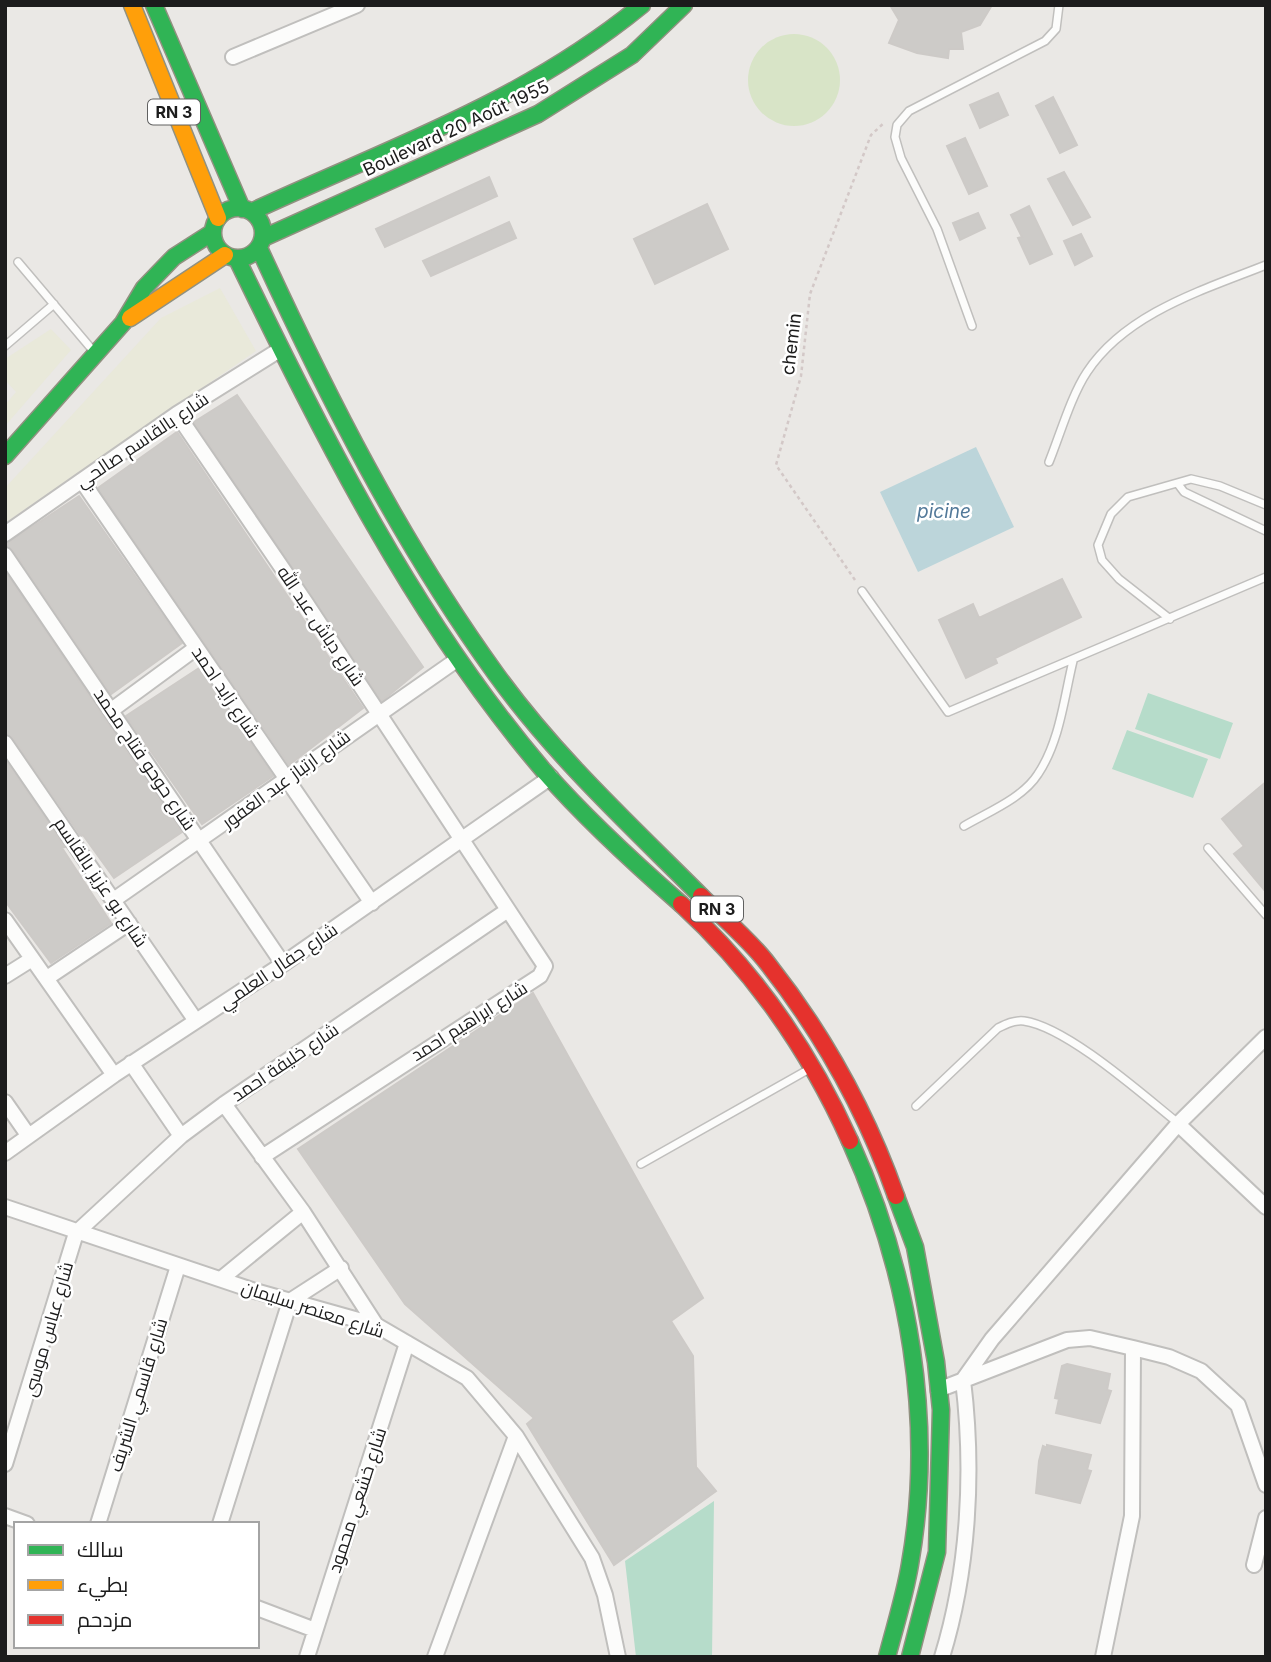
<svg xmlns="http://www.w3.org/2000/svg" width="1271" height="1662" viewBox="0 0 1271 1662" font-family="Inter,Cairo,sans-serif">
  <rect width="100%" height="100%" fill="#eae8e5"/>
  <path fill="#e9e9da" d="M220,288L256,351L5,523V488L161,318Z
    M51,329L71,350L5,426V405L16,392L5,380V359Z"/>
  <path fill="#d8e4c7" d="M748 80a46 46 0 1 1 92 0a46 46 0 1 1-92 0Z"/>
  <path fill="#b6dcca" d="M1148,693L1233,723L1220,759L1135,729Z
    M1127,730L1208,759L1193,798L1112,769Z
    M714,1501L712,1657H636L625,1561Z"/>
  <path fill="#bcd5da" d="M976,447L1014,527L918,572L880,492Z"/>
  <path fill="#cdcbc8" stroke="#cdcac7" stroke-width="2" d="M890,5H992L980,25L961,32L963,49H949L948,58L917,53L889,43L899,20Z
    M998,93L1008,115L980,128L970,105Z
    M1053,97L1077,145L1060,153L1036,106Z
    M965,138L987,186L969,194L947,146Z
    M1064,172L1090,217L1073,225L1048,179Z
    M489,177L497,196L385,247L376,229Z
    M707,204L728,249L655,284L634,239Z
    M1029,206L1052,254L1030,264L1018,238L1022,237L1011,215Z
    M978,213L985,228L960,240L953,223Z
    M509,222L516,238L431,276L423,261Z
    M1081,234L1092,256L1075,265L1064,241Z
    M237,395L423,667L382,701L194,422Z
    M177,432L363,708L289,765L98,488Z
    M79,496L182,643L111,694L13,550L5,545Z
    M5,572L182,832L114,878L83,835L81,836L13,738L5,733Z
    M1062,579L1081,617L995,658L997,663L966,678L939,620L973,604L979,618Z
    M199,668L273,776L202,824L126,716Z
    M5,760L65,847L62,848L111,923L51,963L5,901Z
    M1266,782V892L1234,854L1244,846L1222,819Z
    M533,993L703,1298L671,1321L693,1356L696,1467L716,1491L614,1565L527,1424L534,1418L405,1304L298,1149Z
    M1067,1364L1110,1374L1107,1390L1111,1391L1100,1423L1056,1413L1059,1399L1055,1398L1062,1366Z
    M1047,1445L1091,1455L1087,1470L1091,1471L1080,1503L1036,1493L1039,1461L1043,1446L1047,1448Z"/>
  <g fill="none" stroke-linecap="round" stroke-linejoin="round">
    <g stroke="#c0bfbd" stroke-width="10">
      <path id="lane" d="M18,262L95,353
        M972,326L937,229L901,158L895,137L897,125L909,111L1045,41L1056,29L1059,5
        M5,346L54,304
        M1049,462C1060,435 1071,396 1087,372C1126,313 1203,290 1266,265
        M1178,484L1184,492L1266,531
        M862,591L948,712L1266,577
        M1170,619L1119,579L1102,560L1098,545L1111,514L1128,497L1191,479L1220,486L1266,505
        M964,826C988,812 1023,798 1038,774C1060,741 1064,698 1073,661
        M1208,848L1266,915
        M916,1106L998,1028C1006,1024 1014,1020 1024,1021C1067,1027 1143,1095 1178,1123
        M641,1164L811,1068"/>
    </g>
    <g stroke="#c0bfbd" stroke-width="18">
      <path id="street" d="M233,57L357,5
        M177,414L306,603L545,966L540,976L262,1157
        M82,481L372,903
        M5,534L177,414L281,349
        M5,555L283,964
        M113,709L196,648
        M5,743L196,1021
        M115,899L458,659
        M5,920L114,1075
        M5,976L32,959
        M47,978L129,923
        M131,1063L181,1136
        M5,1102L28,1135
        M224,1104L303,1212L376,1325
        M1178,1124L1266,1207
        M5,1153L114,1075L283,964L551,777
        M5,1207L255,1291L376,1325L467,1378L516,1436L592,1558L605,1595L618,1657
        M221,1279L303,1212
        M1133,1348L1169,1357L1201,1371L1238,1405L1266,1485
        M938,1390L1067,1340L1090,1338L1133,1348L1132,1516L1103,1657
        M5,1464L76,1233L181,1136L224,1104L508,910
        M5,1516L27,1524
        M98,1524L178,1266
        M220,1524L290,1301L341,1268
        M1254,1565L1266,1518
        M257,1608L315,1630
        M307,1657L407,1343
        M435,1657L516,1436
        M942,1657C969,1569 974,1470 963,1380L992,1339L1178,1124L1266,1037"/>
    </g>
    <g stroke="#919180" stroke-width="19">
      <path id="fast" d="M154,5L242,209
        M213 233a25 25 0 1 1 50 0a25 25 0 1 1-50 0Z
        M253,211C391,147 522,103 642,5
        M263,238L538,114L632,55L684,5
        M259,248C327,396 400,541 496,674C555,756 630,825 701,896
        M237,259C324,438 414,619 544,771C586,819 633,862 681,904
        M5,456L123,323L144,288L174,257L213,232
        M850,1141C909,1271 935,1422 910,1564C905,1595 895,1626 887,1657
        M896,1196L915,1247L936,1362L941,1410L937,1552L910,1657"/>
    </g>
    <g stroke="#919180" stroke-width="19">
      <path id="slow" d="M132,5L218,218
        M130,318L225,255"/>
    </g>
    <g stroke="#919180" stroke-width="19">
      <path id="jam" d="M701,896C723,918 749,939 768,964C824,1035 866,1111 896,1196
        M681,904C753,970 810,1052 850,1141"/>
    </g>
    <path stroke="#d3c8c7" stroke-width="2.5" stroke-dasharray="3.5 3.5" stroke-linecap="butt" d="M855,580L776,465L801,376L810,294L871,135L885,122"/>
    <use href="#lane" stroke="#fcfcfb" stroke-width="7"/>
    <use href="#street" stroke="#fcfcfb" stroke-width="14"/>
    <use href="#fast" stroke="#30b455" stroke-width="16"/>
    <use href="#slow" stroke="#ff9f0a" stroke-width="16"/>
    <use href="#jam" stroke="#e5322d" stroke-width="16"/>
  </g>
  <g text-anchor="middle" dominant-baseline="central" stroke-width="5" stroke-linejoin="round" paint-order="stroke">
    <g fill="#fff" stroke="#606060" stroke-width="2">
      <rect x="148" y="99.5" width="52" height="25" rx="5"/>
      <rect x="691" y="896.5" width="52" height="25" rx="5"/>
    </g>
    <g font-size="16" font-weight="bold" fill="#1c1c1c">
      <text x="174" y="112">RN 3</text>
      <text x="717" y="909">RN 3</text>
    </g>
    <g font-size="18" fill="#1c1c1c" stroke="#fff">
      <text transform="translate(456 128) rotate(-25)">Boulevard 20 Août 1955</text>
      <text transform="translate(791 344) rotate(-83)">chemin</text>
      <text transform="translate(142 440) rotate(-34)">شارع بالقاسم صالحي</text>
      <text transform="translate(321 626) rotate(56)">شارع دباش عبد الله</text>
      <text transform="translate(226 692) rotate(56)">شارع زايد احمد</text>
      <text transform="translate(145 759) rotate(56)">شارع حوحو فتاح محمد</text>
      <text transform="translate(286 779) rotate(-36)">شارع ارتباز عبد الغفور</text>
      <text transform="translate(101 882) rotate(56)">شارع بو عزيز بالقاسم</text>
      <text transform="translate(278 966) rotate(-34)">شارع جفال العلمي</text>
      <text transform="translate(469 1021) rotate(-32)">شارع ابراهيم احمد</text>
      <text transform="translate(285 1062) rotate(-34)">شارع خليفة احمد</text>
      <text transform="translate(313 1309) rotate(18)">شارع معنصر سليمان</text>
      <text transform="translate(48 1329) rotate(-74)">شارع عباس موسى</text>
      <text transform="translate(138 1395) rotate(-73)">شارع قاسمي الشريف</text>
      <text transform="translate(357 1500) rotate(-72)">شارع خشعي محمود</text>
    </g>
    <g font-size="19" font-style="italic" fill="#527999" stroke="#fff">
      <text x="944" y="511">picine</text>
    </g>
  </g>
  <rect width="1271" height="1662" fill="none" stroke="#1c1c1c" stroke-width="14"/>
  <rect x="14" y="1522" width="245" height="126" fill="#ffffff" stroke="#a4a4a4" stroke-width="2"/>
  <rect x="28" y="1545" width="35" height="10" fill="#30b455" stroke="#a4a4a4" stroke-width="2"/>
  <text x="77" y="1557" font-size="21" fill="#1c1c1c">سالك</text>
  <rect x="28" y="1580" width="35" height="10" fill="#ff9f0a" stroke="#a4a4a4" stroke-width="2"/>
  <text x="77" y="1592" font-size="21" fill="#1c1c1c">بطيء</text>
  <rect x="28" y="1615" width="35" height="10" fill="#e5322d" stroke="#a4a4a4" stroke-width="2"/>
  <text x="77" y="1627" font-size="21" fill="#1c1c1c">مزدحم</text>
</svg>
